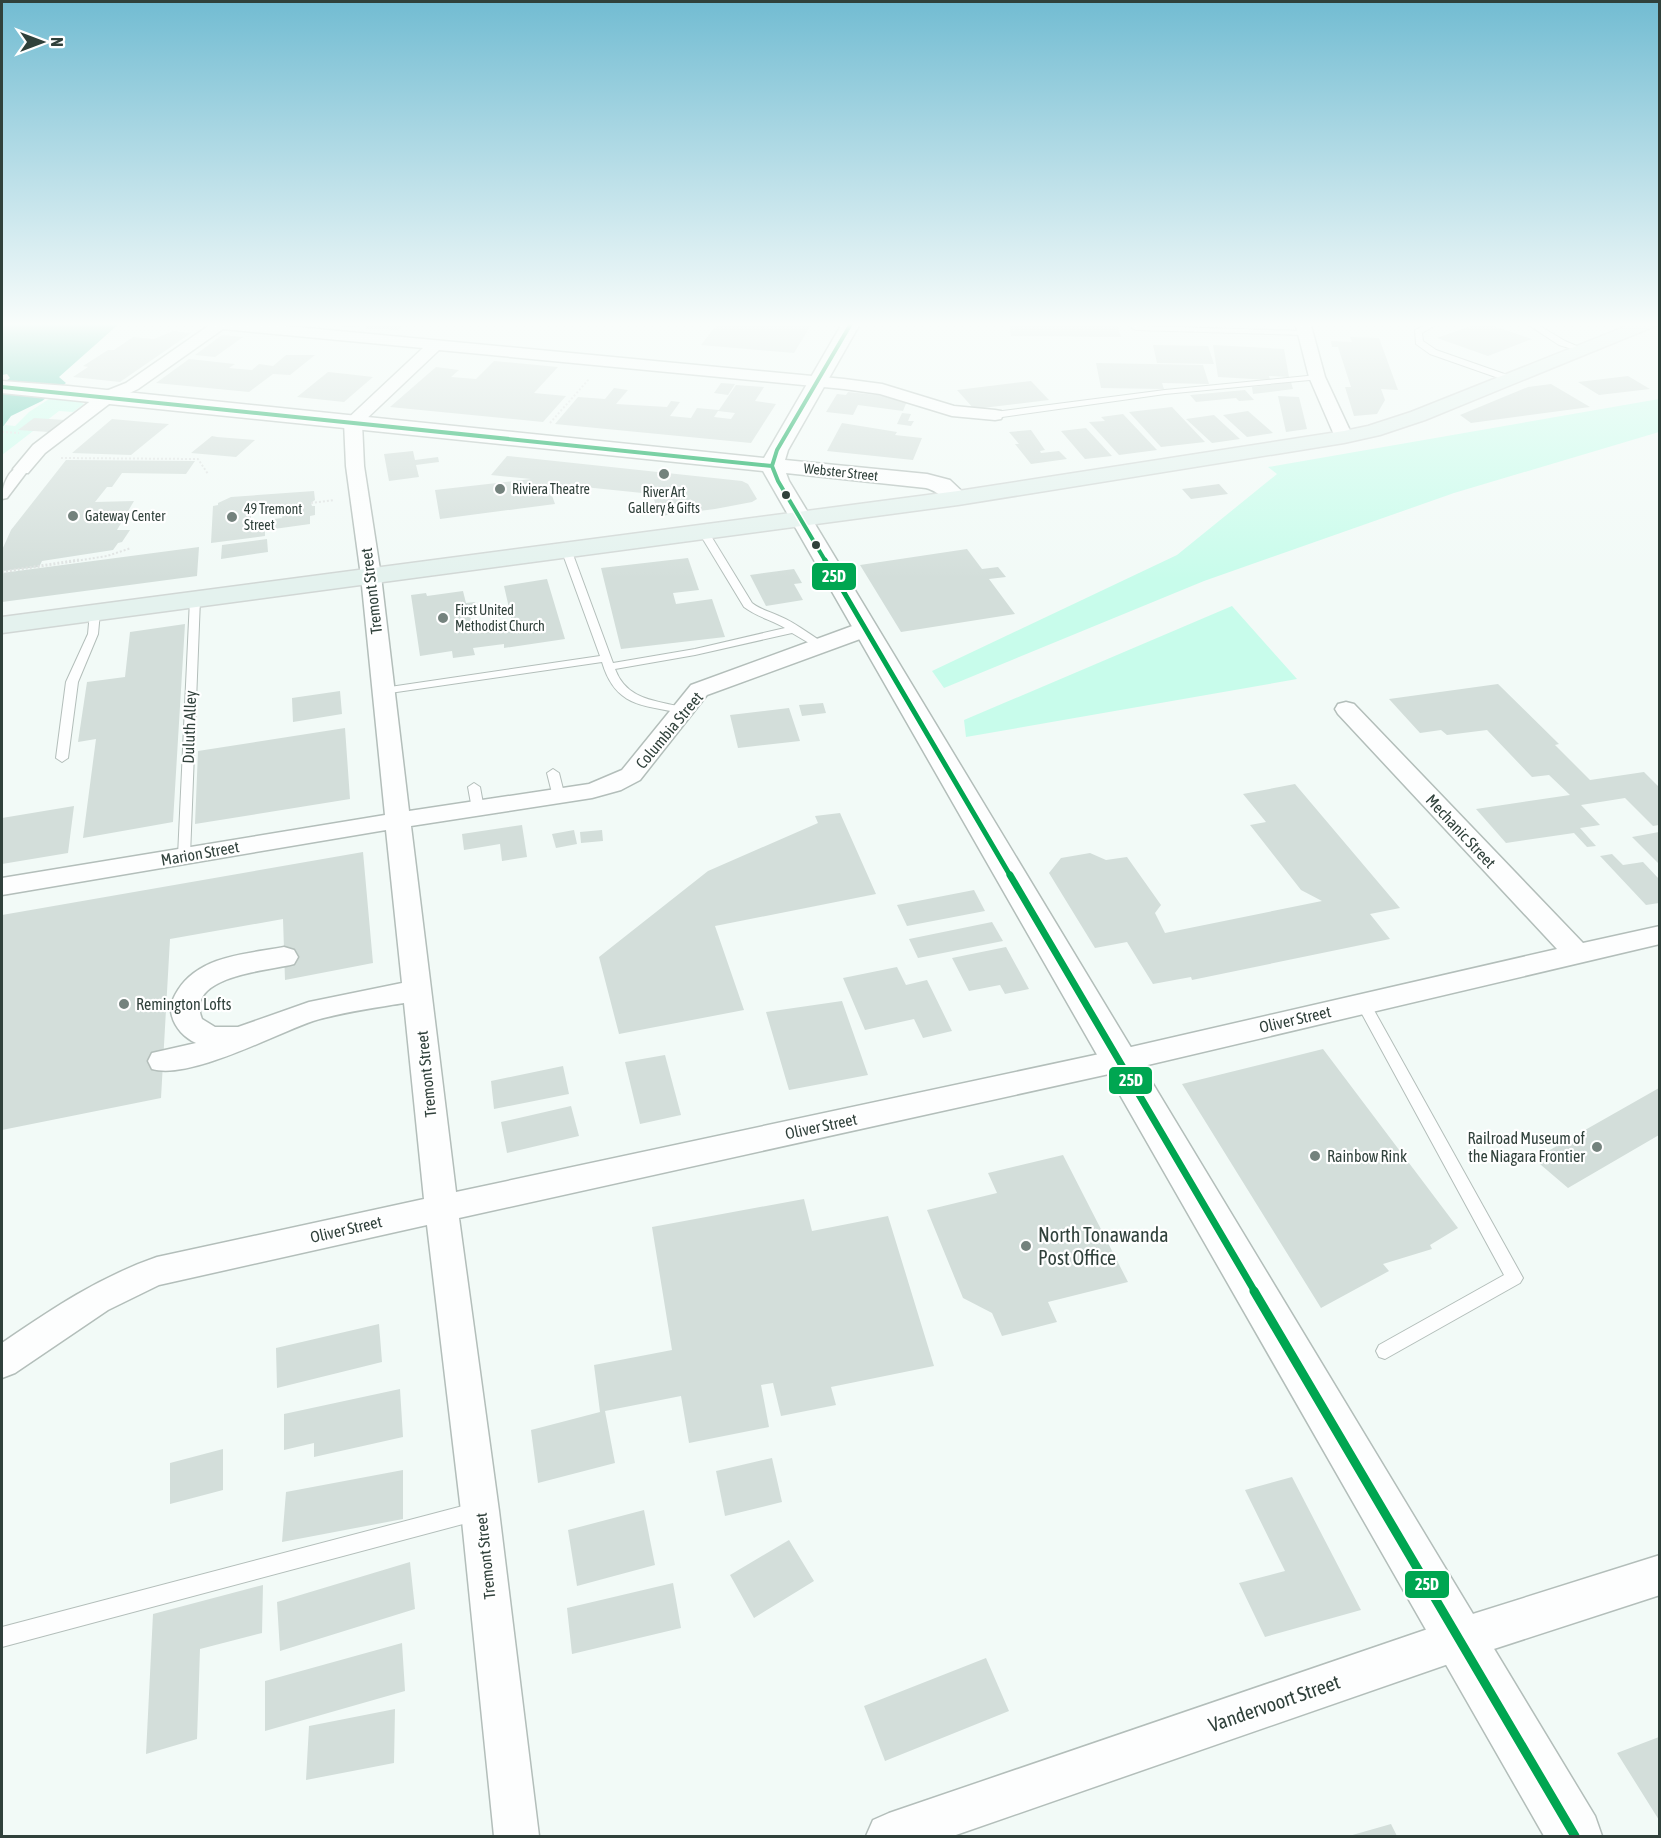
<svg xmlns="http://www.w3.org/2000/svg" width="1661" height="1838" viewBox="0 0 1661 1838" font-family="'Asap Condensed',sans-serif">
  <rect width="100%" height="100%" fill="#f2faf7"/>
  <path fill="#c8fceb" d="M49,399L78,401L84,404L73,412L59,411L2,455V428L5,425L15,426L29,412Z
    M1659,399V432L1454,493L1204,581L944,688L932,671L1177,555L1277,474L1268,467Z
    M1232,606L1297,679L966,737L964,720Z"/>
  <path fill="#61c9b0" d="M2,322H121L59,377L66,383L42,401L11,416L2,428V384L10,378L7,374L2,375Z"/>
  <path fill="#d3deda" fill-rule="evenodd" d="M306,322H362L355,328Z
    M372,322H407L398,330L364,328Z
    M719,322H769L811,325L794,353L701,345Z
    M1009,322H1116L1121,337L1011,336Z
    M1482,322L1532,339L1488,356L1437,338Z
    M173,331L191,333L120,382L73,377L88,367L83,366L108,350H114L133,337L154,339Z
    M222,335L243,337L215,357L195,355Z
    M1350,337L1379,338L1398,390L1381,389L1385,400L1377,414L1354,416L1345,387H1351L1338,347H1332L1331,341L1352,342Z
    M1153,345L1208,346L1214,364L1157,363Z
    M1213,345L1284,349L1289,377L1269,376L1270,380L1218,377Z
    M286,355H315L290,375L273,374L249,392L156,383L189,359L235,364L229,368L252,370L259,364L273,366Z
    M494,361L558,367L534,393L566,396L543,422L390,407L436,367L459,370L451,377L476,379Z
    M1096,363L1203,365L1209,384L1162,383L1164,389L1101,388Z
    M328,372L347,374L373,377L344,402L297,397Z
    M1628,376L1650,389L1599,395L1578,382Z
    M1031,381L1049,400L974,409L957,390Z
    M1291,382L1293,389L1253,394L1252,387Z
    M721,383L735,384L728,395L714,393Z
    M1551,384L1590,407L1471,423L1460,415L1528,387Z
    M736,385L764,387L755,401L776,404L751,443L555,424L578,397L605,399L614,388L628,390L616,404L667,407L671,401L680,402L670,416L691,418L697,408L719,410ZM718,411L735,413L731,419L714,417Z
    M1245,390L1254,400L1239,401L1236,398L1196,402L1190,395Z
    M848,392L896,397L895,399L907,401L903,411L858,405L853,415L826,412L837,394L846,395Z
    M1278,396L1299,397L1307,429L1286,432Z
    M1172,407L1205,442L1161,447L1129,412Z
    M1248,411L1273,433L1247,437L1223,415Z
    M902,413L911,414L908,421H914L911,426L897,424Z
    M1123,414L1157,450L1119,455L1089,422L1105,421L1101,417Z
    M1214,415L1240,439L1212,443L1186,419Z
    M34,418L65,420L49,432L18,430Z
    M112,419L156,423L169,424L131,455L72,453Z
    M842,423L897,432L895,435L922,438L913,460L827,451Z
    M1086,428L1112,456L1085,459L1061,431Z
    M1031,430L1045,450L1040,451L1041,453L1059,451L1067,459L1031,464L1015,444H1019L1009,432Z
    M212,436L217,437L255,440L236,457L191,453Z
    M413,451L415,460L438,457L439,462L416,465L419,477L389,481L384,454Z
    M507,456L742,481L748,484L757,499L752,502L715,509L660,516L652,494L555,484L549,487L555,504L440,519L435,490L531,479L491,475Z
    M66,460L195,461L186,474L122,473L112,487H107L95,502L134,501L117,530H130L122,542L118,543L113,550L42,561L39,567L2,571V550L11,530Z
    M1219,484L1228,494L1191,499L1182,489Z
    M314,491L315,500L311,503L312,506H315V515L310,516V524L274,529V519L282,518L281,506L251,510V528L265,526V536L211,543L213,506L218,505V503L231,497Z
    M267,539L268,552L221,559L222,545Z
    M199,547L197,576L2,602V573Z
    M967,549L982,569L998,567L1006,577L989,579L1015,614L901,632L860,565Z
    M688,558L699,590L673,593L676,604L712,599L725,637L621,649L601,568Z
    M794,569L802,583L794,584L803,600L766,606L750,575Z
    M547,579L565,639L504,648V644L473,648L475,655L453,658L452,651L420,656L411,595L426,593L427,596L463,591L466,603L475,602L478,614L470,615L472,626L512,621L504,586Z
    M185,624L173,822L83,838L96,739L78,742L87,682L125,677L130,632Z
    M1498,684L1559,744L1555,745L1590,780L1644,772L1659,787V825L1653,826L1625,798L1581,805L1600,825L1580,828L1596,846L1587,847L1574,833L1506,843L1476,809L1570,795L1549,775L1532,777L1487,730L1447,735L1441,730L1420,733L1389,699Z
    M340,691L342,714L293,722L292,698Z
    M823,703L826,713L802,716L799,705Z
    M789,708L800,741L738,748L730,715Z
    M345,728L350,799L195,824L198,751Z
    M1295,784L1400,908L1370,914L1390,939L1192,980L1191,977L1153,984L1127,942L1095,948L1049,873L1061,858L1090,853L1106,860L1127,857L1161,905L1155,913L1165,933L1322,901L1301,890L1250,825L1266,822L1243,794Z
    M74,806L68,853L2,864V818Z
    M840,813L876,894L715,926L744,1010L619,1034L599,957L708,871L818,823L815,816Z
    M522,825L527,857L502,861L500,844L464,850L462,834Z
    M574,830L577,844L556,848L552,834Z
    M602,830L603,841L581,843L580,832Z
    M1659,832V864L1632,837Z
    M363,852L373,963L285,980L283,919L170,939L161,1098L2,1130V915Z
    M1612,854L1623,865L1643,862L1659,879V903L1646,905L1600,856Z
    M974,890L985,911L907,926L897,905Z
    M992,922L1003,941L918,958L909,939Z
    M1006,947L1029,989L1005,994L1000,985L969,991L952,958Z
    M897,967L906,985L927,980L952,1031L923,1038L914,1019L865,1030L843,978Z
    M842,1001L868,1075L789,1090L766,1012Z
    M1323,1049L1458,1228L1430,1245L1432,1249L1383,1264L1389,1271L1321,1308L1182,1084Z
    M665,1055L681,1115L640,1124L625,1062Z
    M563,1066L569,1094L494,1109L491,1081Z
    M1659,1088V1135L1568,1188L1534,1159Z
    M571,1106L579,1136L507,1153L501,1122Z
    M1063,1155L1128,1282L1048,1302L1057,1322L1002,1336L992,1313L963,1298L927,1210L997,1193L988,1173Z
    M804,1199L812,1231L888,1216L934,1366L831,1387L836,1405L781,1416L773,1383L761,1385L769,1427L689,1443L681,1396L605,1411L615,1463L538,1483L531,1430L600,1412L594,1365L672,1350L652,1227Z
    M379,1324L382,1362L277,1388L276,1348Z
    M400,1389L403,1437L314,1457V1443L284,1450V1414Z
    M223,1449V1490L170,1504V1463Z
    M772,1458L782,1502L725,1516L716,1471Z
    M403,1470V1519L282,1542L286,1492Z
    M1292,1477L1361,1610L1265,1637L1239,1583L1285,1571L1245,1490Z
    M644,1510L655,1565L577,1586L568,1530Z
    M789,1540L814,1581L754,1618L730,1575Z
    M410,1562L415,1609L280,1651L277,1602Z
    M673,1583L681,1628L572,1654L567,1608Z
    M263,1585L262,1633L200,1649L197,1739L146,1754L153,1614Z
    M402,1643L405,1691L265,1731V1681Z
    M986,1658L1009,1711L885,1761L864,1706Z
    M395,1709L394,1763L306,1780L309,1726Z
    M1659,1737V1820L1617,1753Z
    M1391,1824L1397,1836H1349Z"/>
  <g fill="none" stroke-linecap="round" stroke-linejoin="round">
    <g stroke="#b3beba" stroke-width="2">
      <path id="service" d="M1131,322H1139V326L1305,331L1309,333L1305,335L1136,330L1132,328Z
        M1432,322H1441L1422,333L1423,341L1436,350L1513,377V381H1507L1430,354L1416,344L1415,330Z
        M1524,322H1533L1565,341L1586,350L1582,352L1559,345Z
        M1317,375L1321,377L1320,379L1165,394L995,418L991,415L995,412L1165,390Z
        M703,528L708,531L752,603C761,610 769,611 779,616C794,622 808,633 822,642V646H814L792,633L695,655L615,669C627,701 656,700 685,708V712L681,713C641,705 615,706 602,662L383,694L377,691L383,688L600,656L561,549L566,546L571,549L613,663L695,649L785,628C772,620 757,617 744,607L698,531Z
        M195,596L200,599L190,856L184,860L178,856L190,599Z
        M95,609L100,612L98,634L78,682L68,758L62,762L56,758L66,682L88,634L90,612Z
        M553,769L559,773L565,797L563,800H555L553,797L547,773Z
        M474,783L480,787L484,809L478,813L472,809L468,787Z
        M1363,998L1368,999L1370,1003L1523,1278L1520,1283L1385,1359L1379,1357L1376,1351L1379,1345L1504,1275L1356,1003L1358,999Z
        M478,1502L485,1504L488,1511L485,1518L478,1520L2,1647V1627Z"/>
    </g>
    <g stroke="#b3beba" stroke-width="3">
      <path id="pedestrian" d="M22,465L29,469L7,498L2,499C2,486 8,469 22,465Z"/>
    </g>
    <g stroke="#b3beba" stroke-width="3">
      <path id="minor" d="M214,322H244L844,379L882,384L954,406L995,410L1001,411L1003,415L1001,419L995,420L952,416L880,394L844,389L439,350L362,423L364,466L381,576L409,811L589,784L622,770L691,685L855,625L863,624L871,625L874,630L871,635L707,695L640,780L621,790L592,798L411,826L456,1192L1118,1050L1557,949L1338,714L1335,709L1338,704L1346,702L1354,704L1583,943L1660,926V944L1118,1072L459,1218L499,1511L539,1836H494L461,1511L427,1225L159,1285L108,1310L15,1373L2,1378V1343C52,1309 99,1277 157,1257L424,1199L404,1003C374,1008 343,1012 313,1021C275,1034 190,1080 152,1069L148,1061L152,1053L196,1043C185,1038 175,1028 172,1016C169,1006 173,998 178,990C200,955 248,954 284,947L294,950L298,957L294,964C269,971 184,975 202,1019L215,1027H238L309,1002L402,983L386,830L2,895V878L385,815L361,576L346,466L344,422L423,348L223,329L138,389L113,401L45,453L28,473H16L13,469L33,445L101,393L126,383Z
        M1295,322H1310L1325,377L1353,437L1350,441H1338L1335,437L1309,377Z
        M1660,1555V1595L1460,1660L953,1836H866L873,1820L889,1813L1460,1618Z"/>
    </g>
    <g stroke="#b3beba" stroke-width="3">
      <path id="tertiary" d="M843,322H861L788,450L785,460L927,474L950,480L969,498L966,503C948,507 942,492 926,488L786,473L789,481L1595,1816L1602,1836H1544L763,471L2,393V381L68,386L764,458Z"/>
    </g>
    <g stroke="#d1d7d5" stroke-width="3">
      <path id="primary" d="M1637,322H1660V324L1425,420L1380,435L1344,443L958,505L2,633V617L958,491L1344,431L1368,426L1411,412Z"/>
    </g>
    <path stroke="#dfe3e2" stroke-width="2" stroke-dasharray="2 2" stroke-linecap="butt" d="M550,423L589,379
      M2,432L19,433
      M61,458L198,459L208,474
      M311,503L334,500
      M69,562L107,556L131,548"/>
    <path stroke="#dfe3e2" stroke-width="3" stroke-dasharray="2 2" stroke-linecap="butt" d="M2,572L79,560"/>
    <use href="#service" fill="#fdfefe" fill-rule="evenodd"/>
    <use href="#pedestrian" fill="#fdfefe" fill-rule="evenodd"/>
    <use href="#minor" fill="#fdfefe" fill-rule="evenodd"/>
    <use href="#tertiary" fill="#fdfefe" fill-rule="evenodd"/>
    <use href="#primary" fill="#e4f2ee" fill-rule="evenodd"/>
    <g stroke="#fff" stroke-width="7">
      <path id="bus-1-far3" d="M2,387L772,466
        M826,562L778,481L772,466L777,450L852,322"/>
    </g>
    <g stroke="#fff" stroke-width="9">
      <path id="bus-1-far2" d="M825,560L1011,877"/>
    </g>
    <g stroke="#fff" stroke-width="11">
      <path id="bus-1-far1" d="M1010,875L1255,1292"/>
    </g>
    <g stroke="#fff" stroke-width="14">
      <path id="bus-1" d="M1254,1291L1575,1836"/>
    </g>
    <use href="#bus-1-far3" stroke="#00a651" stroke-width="4"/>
    <use href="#bus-1-far2" stroke="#00a651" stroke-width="5"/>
    <use href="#bus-1-far1" stroke="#00a651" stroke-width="7"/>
    <use href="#bus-1" stroke="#00a651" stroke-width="9"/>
  </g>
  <linearGradient id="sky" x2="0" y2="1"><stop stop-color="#72bcd2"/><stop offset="0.56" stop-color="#f9fdfb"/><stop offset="1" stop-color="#f9fdfb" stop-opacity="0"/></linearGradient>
  <rect width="1661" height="579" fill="url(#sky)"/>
  <g fill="#74827d" stroke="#fff" stroke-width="2">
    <circle cx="664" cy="474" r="6"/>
    <circle cx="500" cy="489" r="6"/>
    <circle cx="73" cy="516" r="6"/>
    <circle cx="232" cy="517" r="6"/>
    <circle cx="443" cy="618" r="6"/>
    <circle cx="124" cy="1004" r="6"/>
    <circle cx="1597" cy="1147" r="6"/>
    <circle cx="1315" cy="1156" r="6"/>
    <circle cx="1026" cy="1246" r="6"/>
  </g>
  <g fill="#30413b" stroke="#fff" stroke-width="2">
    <circle cx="786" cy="495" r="5"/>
    <circle cx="816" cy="545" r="5"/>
  </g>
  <g text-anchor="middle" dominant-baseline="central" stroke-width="4.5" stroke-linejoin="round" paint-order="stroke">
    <g font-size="14" fill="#30413b" stroke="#fff">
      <text transform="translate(841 472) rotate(6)">Webster Street</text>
    </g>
    <g font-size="14" fill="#30413b" stroke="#fff" text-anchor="start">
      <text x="512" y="489">Riviera Theatre</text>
      <text x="664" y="492" text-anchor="middle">River Art<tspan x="664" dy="16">Gallery &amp; Gifts</tspan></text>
      <text x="244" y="509">49 Tremont<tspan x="244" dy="16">Street</tspan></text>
      <text x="85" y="516">Gateway Center</text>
      <text x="455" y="610">First United<tspan x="455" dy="16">Methodist Church</tspan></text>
    </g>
    <g font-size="16" fill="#30413b" stroke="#fff">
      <text transform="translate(371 591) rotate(-97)">Tremont Street</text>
      <text transform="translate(189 727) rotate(-88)">Duluth Alley</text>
      <text transform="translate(669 730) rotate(-50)">Columbia Street</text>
      <text transform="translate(1461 831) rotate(47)">Mechanic Street</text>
      <text transform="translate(200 853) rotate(-10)">Marion Street</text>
      <text transform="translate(1295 1019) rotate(-13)">Oliver Street</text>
      <text transform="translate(426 1074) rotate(-96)">Tremont Street</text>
      <text transform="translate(821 1126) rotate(-12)">Oliver Street</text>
      <text transform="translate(346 1229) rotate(-13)">Oliver Street</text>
      <text transform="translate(485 1556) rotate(-96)">Tremont Street</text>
    </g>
    <g font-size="16" fill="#30413b" stroke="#fff" text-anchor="start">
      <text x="136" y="1004">Remington Lofts</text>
      <text x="1585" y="1138" text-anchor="end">Railroad Museum of<tspan x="1585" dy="18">the Niagara Frontier</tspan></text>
      <text x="1327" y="1156">Rainbow Rink</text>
    </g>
    <g font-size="20" fill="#30413b" stroke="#fff" text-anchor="start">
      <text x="1038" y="1234">North Tonawanda<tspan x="1038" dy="23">Post Office</tspan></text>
    </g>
    <g font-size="20" fill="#30413b" stroke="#fff">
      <text transform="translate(1274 1703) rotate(-19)">Vandervoort Street</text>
    </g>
  </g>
  <g stroke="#fff" stroke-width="2">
    <rect x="811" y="562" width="46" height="29" rx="6" fill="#00a651"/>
    <rect x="1108" y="1066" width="45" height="29" rx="6" fill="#00a651"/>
    <rect x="1404" y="1570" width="46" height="29" rx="6" fill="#00a651"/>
  </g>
  <g font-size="16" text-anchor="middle" font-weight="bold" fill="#fff">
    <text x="834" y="582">25D</text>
    <text x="1131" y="1086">25D</text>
    <text x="1427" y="1590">25D</text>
  </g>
  <rect width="1661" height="1838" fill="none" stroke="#30413b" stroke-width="6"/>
  <g transform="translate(42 42) rotate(90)" stroke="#ffffff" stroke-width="4.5" paint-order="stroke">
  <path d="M0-4.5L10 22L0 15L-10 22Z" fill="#30413b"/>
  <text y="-9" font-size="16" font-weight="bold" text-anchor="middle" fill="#30413b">N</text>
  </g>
</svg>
